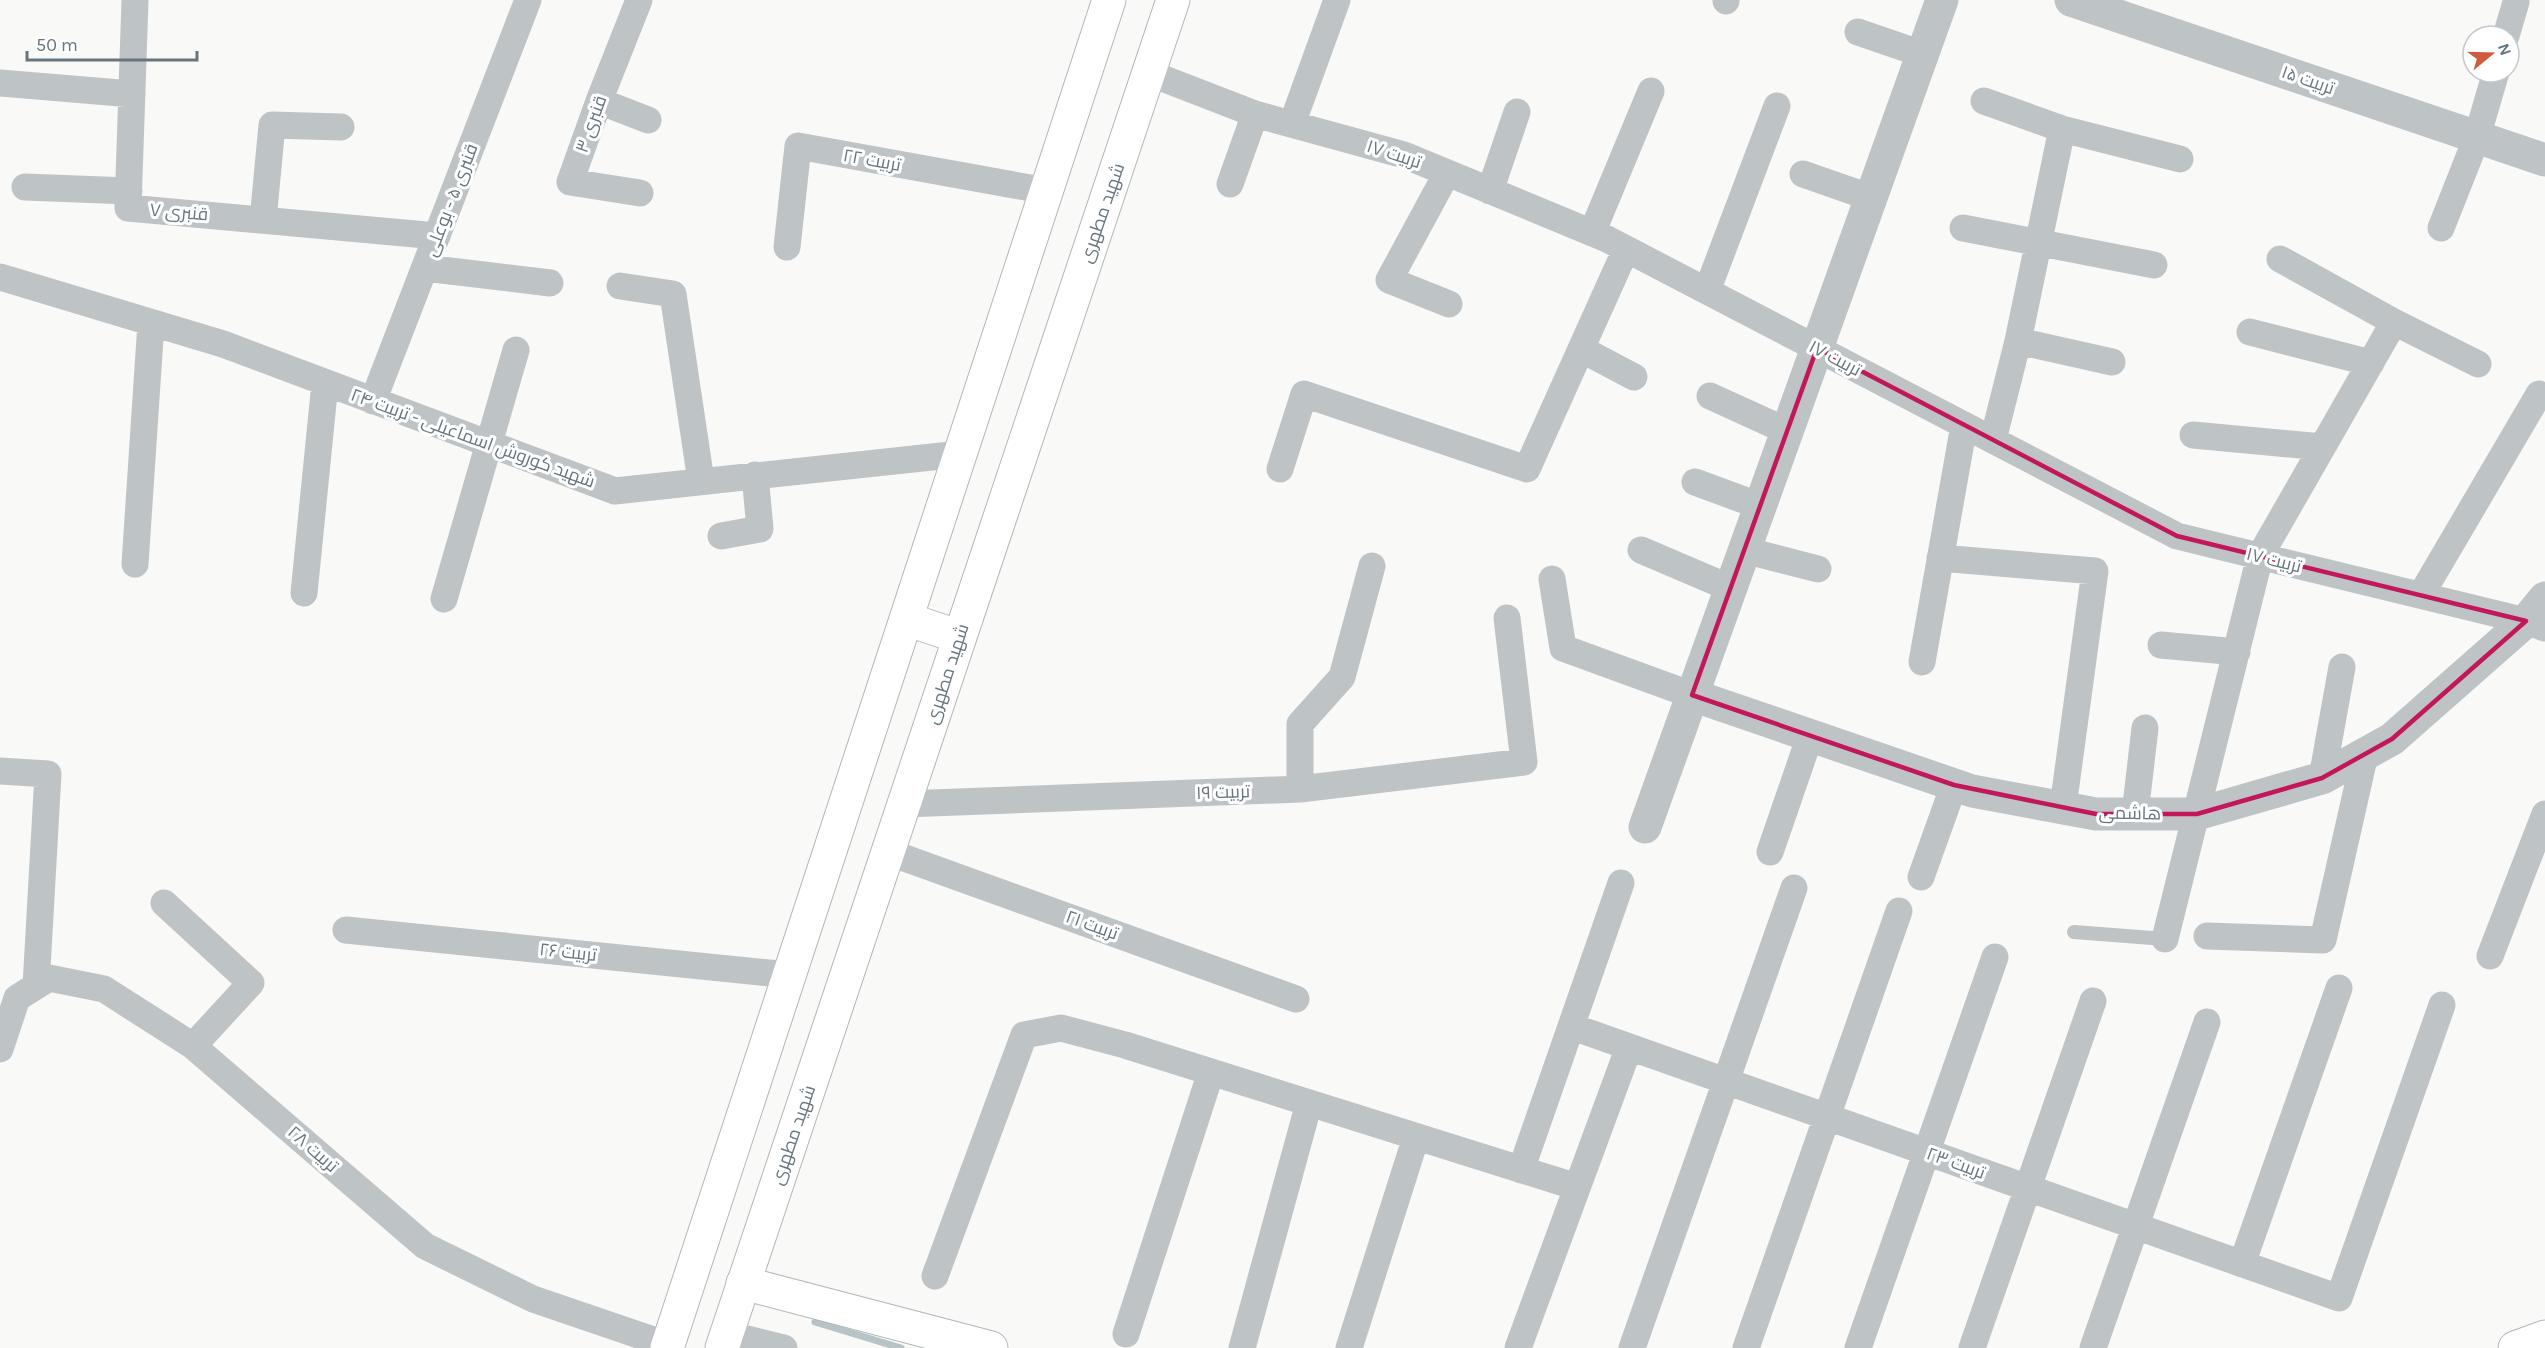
<svg xmlns="http://www.w3.org/2000/svg" width="2545" height="1348" viewBox="0 0 2545 1348" font-family="Karla,Cairo,sans-serif">
  <rect width="100%" height="100%" fill="#f9f9f7"/>
  <g fill="none" stroke-linecap="round" stroke-linejoin="round">
    <path stroke="#b7c3c6" stroke-width="7" d="M815,1322L901,1348"/>
    <g stroke="#b1b7bb" stroke-width="35">
      <path id="secondary" d="M743,1283L991,1348
        M2515,1348L2545,1337"/>
    </g>
    <g stroke="#b2b7ba" stroke-width="35">
      <path id="primary" d="M906,619L960,637
        M667,1348L1109,0
        M722,1348L1173,0"/>
    </g>
    <path stroke="#bec3c6" stroke-width="14" d="M2074,932L2165,939"/>
    <path stroke="#bec3c6" stroke-width="27" d="M135,0L128,208L437,236
      M639,0L599,101L570,182L640,193
      M1726,0V1
      M1858,32L1922,54
      M2506,36L2516,2
      M1149,73L1255,114L1404,155L1607,239L2177,536L2526,621L2545,628
      M0,83L132,94
      M599,101L648,120
      M1984,101L2062,129L2180,159
      M1292,124L1337,0
      M1447,173L1389,280L1449,304
      M1803,174L1869,197
      M1230,184L1255,114
      M25,187L129,191
      M1490,191L1517,112
      M263,220L272,125L341,127
      M1963,228L2154,265
      M2441,228L2477,137L2496,72
      M1592,233L1651,91
      M787,247L798,146L1047,191
      M2280,259L2394,322L2478,364
      M425,268L550,283
      M0,277L223,344L615,491L960,454
      M620,286L673,294L701,481
      M1707,291L1777,106
      M2250,332L2371,363
      M2018,341L2112,362
      M1581,349L1634,377
      M1710,396L1787,431
      M373,401L528,0
      M2193,435L2322,447
      M1993,440L2018,341L2062,129
      M1280,469L1304,394L1527,469L1626,249
      M1695,482L1760,506
      M721,536L760,529L755,475
      M1641,550L1730,588
      M1744,550L1818,569
      M1940,558L2095,571L2063,807
      M135,564L151,323
      M1552,579L1563,648L1692,695
      M304,593L325,383
      M2421,595L2539,394
      M444,599L516,350
      M2161,645L2237,652
      M1922,662L1964,425
      M0,771L48,774L36,986
      M2322,778L2342,667
      M1300,789L1524,762L1507,618
      M904,804L1300,789V724L1342,677L1372,566
      M2135,814L2145,728
      M888,852L1296,999
      M1770,852L1810,736
      M1921,877L1954,785
      M164,903L251,983L193,1046
      M346,930L789,975
      M2207,936L2323,940L2365,754
      M2165,939L2260,556L2394,322
      M2490,956L2545,814
      M1573,1027L2339,1298L2442,1005
      M0,1049L17,998L49,978L104,989L193,1046L425,1246L533,1299L668,1345
      M1521,1170L1621,883
      M2242,1264L2339,988
      M935,1276L1024,1035L1061,1028L1125,1045L1577,1187
      M727,1334L784,1348
      M1126,1334L1211,1072
      M1242,1348L1309,1103
      M1349,1348L1416,1137
      M1518,1348L1629,1047
      M1632,1348L1794,888
      M1746,1348L1899,911
      M1858,1348L1995,957
      M1972,1348L2093,1001
      M2093,1348L2207,1022"/>
    <path stroke="#bec3c6" stroke-width="33" d="M2071,0L2545,160
      M1692,695L1972,791L2096,814H2197L2322,778L2392,739L2526,621L2545,598
      M1645,827L1942,0"/>
    <use href="#secondary" stroke="#fff" stroke-width="33"/>
    <use href="#primary" stroke="#fff" stroke-width="33"/>
  </g>
  <path fill="none" stroke="#c2185b" stroke-width="4.5" stroke-linejoin="round" d="M1817,348L2177,536L2526,621L2392,739L2322,778L2197,814H2096L1954,785L1692,695Z"/>
  <g text-anchor="middle" dominant-baseline="central" stroke-width="6" stroke-linejoin="round" paint-order="stroke">
    <g font-size="18" fill="#66757e" stroke="#fff">
      <text transform="translate(2308 80) rotate(19)">تربیت ۱۵</text>
      <text transform="translate(591 124) rotate(-70)">قنبری ۳</text>
      <text transform="translate(1394 154) rotate(18)">تربیت ۱۷</text>
      <text transform="translate(872 160) rotate(10)">تربیت ۲۲</text>
      <text transform="translate(451 200) rotate(-69)">قنبری ۵ - بوعلی</text>
      <text transform="translate(179 212) rotate(5)">قنبری ۷</text>
      <text transform="translate(1102 213) rotate(-71)">شهید مطهری</text>
      <text transform="translate(1835 358) rotate(28)">تربیت ۱۷</text>
      <text transform="translate(473 438) rotate(20)">شهید کوروش اسماعیلی - تربیت ۲۴</text>
      <text transform="translate(2274 560) rotate(14)">تربیت ۱۷</text>
      <text transform="translate(947 674) rotate(-72)">شهید مطهری</text>
      <text transform="translate(1223 792) rotate(-2)">تربیت ۱۹</text>
      <text transform="translate(2130 813) rotate(1)">هاشمی</text>
      <text transform="translate(1092 925) rotate(20)">تربیت ۲۱</text>
      <text transform="translate(568 952) rotate(6)">تربیت ۲۶</text>
      <text transform="translate(793 1135) rotate(-71)">شهید مطهری</text>
      <text transform="translate(313 1149) rotate(41)">تربیت ۲۸</text>
      <text transform="translate(1956 1163) rotate(20)">تربیت ۲۳</text>
    </g>
  </g>
  <g transform="translate(2491 54) rotate(71)"><circle r="28" fill="#ffffff" stroke="#c2c8cb" stroke-width="1.5"/>
  <path d="M0-4.5L10 22L0 15L-10 22Z" fill="#d35b3d"/>
  <text y="-9" font-size="16" font-weight="bold" text-anchor="middle" fill="#66757e">N</text>
  </g>
  <path d="M27 51v9h170v-9" fill="none" stroke="#66757e" stroke-width="3"/>
  <text x="36" y="51" font-size="18" fill="#66757e" stroke="#ffffff" stroke-width="4.5" paint-order="stroke">50 m</text>
</svg>
